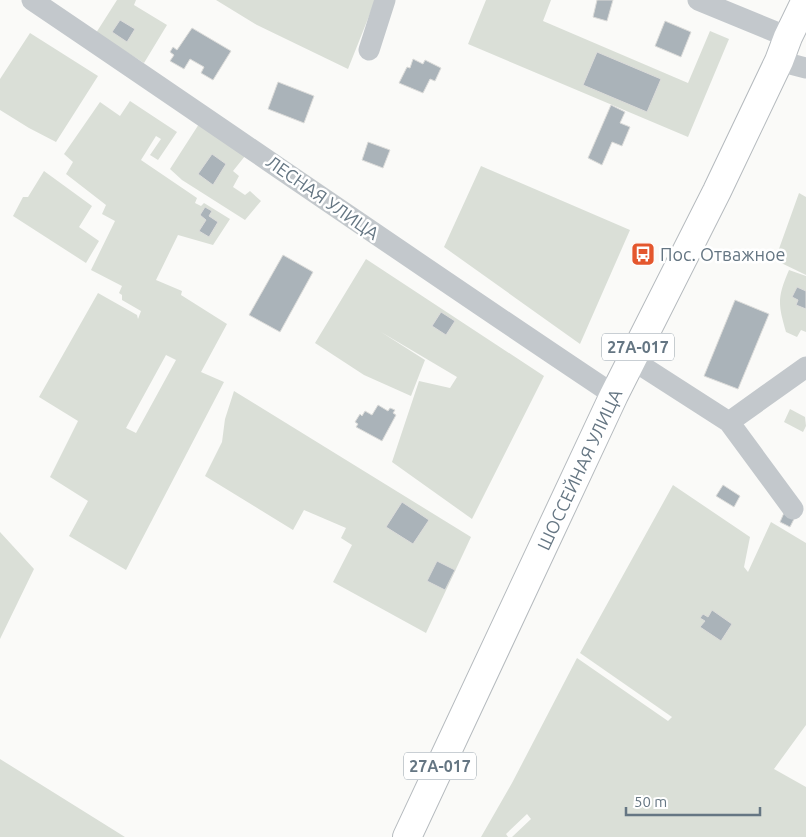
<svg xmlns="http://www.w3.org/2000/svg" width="806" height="837" viewBox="0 0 806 837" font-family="Ubuntu,sans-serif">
  <rect width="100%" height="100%" fill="#fafaf8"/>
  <path fill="#dadfd7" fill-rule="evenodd" d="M117,0H136L134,5L167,25L144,63L96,33Z
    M216,0H380L373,6L348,69L257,25Z
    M486,0H551L543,21L688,83L710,31L729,39L688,137L468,44Z
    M30,33L98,76L56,142L29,128L0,110V79Z
    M130,101L177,132L158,160L150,155L161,139L156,136L141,160L197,198L195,203L201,206L204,203L230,219L213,245L178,235L156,280L182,291L181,295L227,324L201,372L224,382L126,570L69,536L88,501L50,477L78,421L39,397L98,293L137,315L138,319L141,311L122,300V295L119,293L122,286L91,270L115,221L102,214L106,205L66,174L73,162L64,154L100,102L120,116ZM166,355L176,360L136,433L126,428Z
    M199,124L245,156L233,171L239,176L233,187L245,195L250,191L261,201L245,220L182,180L170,169Z
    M481,166L630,230L580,344L444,247Z
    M44,171L92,206L79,227L99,241L86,263L13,216L23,197H28Z
    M799,193L806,197V275L775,260Z
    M366,259L544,376L472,519L392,462L419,381L450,388L457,377L381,332L425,360L411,396L364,375L315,343Z
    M789,270L806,276V332L801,330L797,337L786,332C778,304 777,298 789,270Z
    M234,391L471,537L426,633L333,582L352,545L341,538L346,528L304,510L293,530L205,476L222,442L225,419Z
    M790,409L805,417L806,426L803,432L784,422Z
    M673,485L750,537L744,567L748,572L771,522L806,543V725L774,769L806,787V837H512L531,819L527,814L506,834L508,837H481L512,783L577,658L668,721L672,717L580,653Z
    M0,532L34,569L0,639Z
    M0,759L125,837H0Z"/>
  <path fill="#aab3b9" stroke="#dcdcda" d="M597,0H613L607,21L593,17Z
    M120,20L135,29L127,42L112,32Z
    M665,21L691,32L681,57L655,46Z
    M192,28L231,51L213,80L201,73L204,67L190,59L184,69L170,61L174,55L170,52L173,47L177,50Z
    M597,52L661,79L647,112L583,85Z
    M413,59L423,64L425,60L441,68L435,81L430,79L423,93L399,83L407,67L410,68Z
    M278,82L314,96L304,123L268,109Z
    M611,105L625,112L620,123L630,127L622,146L612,142L602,165L588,158Z
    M368,142L390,150L383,168L362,160Z
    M212,154L226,164L213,185L198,174Z
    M205,207L212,211L209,216L218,222L209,237L199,231L206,220L200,215Z
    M283,255L313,272L280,332L249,315Z
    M797,287L806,291V309L796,305L798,300L792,297Z
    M735,300L769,314L738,389L704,376Z
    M441,312L455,321L446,335L432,326Z
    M378,405L388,411L390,408L395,410L393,413L396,415L382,441L356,427L358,424L355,422L360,414L362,416L365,411L372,415Z
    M723,485L740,496L734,507L716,496Z
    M402,502L429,520L413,544L386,527Z
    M787,506L798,511L790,527L780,522Z
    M437,561L455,570L445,590L427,581Z
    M712,610L732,624L721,641L700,627L705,621L700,618L703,614L708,617Z"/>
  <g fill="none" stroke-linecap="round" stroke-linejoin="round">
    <g stroke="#b5babe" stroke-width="30">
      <g id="primary">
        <path id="s1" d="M407,837L614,395L717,191L779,61L788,37L806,0"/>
      </g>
    </g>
    <path stroke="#c3c8cc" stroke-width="21" d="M32,0C226,131 419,265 614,395
      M698,0L788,37
      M369,50L385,0
      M779,61L806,68
      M631,359L729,422L793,509
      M729,422L806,367"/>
    <use href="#primary" stroke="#fff" stroke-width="28"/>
  </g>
  <defs>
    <g id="bus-square" transform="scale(1.25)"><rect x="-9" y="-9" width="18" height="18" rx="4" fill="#e4572e" stroke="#fff"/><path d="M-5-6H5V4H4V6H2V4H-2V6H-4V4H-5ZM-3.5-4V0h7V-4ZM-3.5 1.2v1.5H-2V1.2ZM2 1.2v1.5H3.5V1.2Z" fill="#fff"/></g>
  </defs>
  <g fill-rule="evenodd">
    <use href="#bus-square" x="643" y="254"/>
  </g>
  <g text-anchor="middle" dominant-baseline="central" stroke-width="5" stroke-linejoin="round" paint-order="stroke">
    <g fill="#fff" stroke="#939fa8" stroke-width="1">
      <rect x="602" y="333.5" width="72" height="27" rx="4"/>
      <rect x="404" y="752.5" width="72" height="27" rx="4"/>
    </g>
    <g font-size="16" font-weight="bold" fill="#657683">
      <text x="638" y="347">27А-017</text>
      <text x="440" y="766">27А-017</text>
    </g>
    <g font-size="18" fill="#657683" stroke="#fff">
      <text transform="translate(323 197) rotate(35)">ЛЕСНАЯ УЛИЦА</text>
      <text stroke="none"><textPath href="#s1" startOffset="406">ШОССЕЙНАЯ УЛИЦА</textPath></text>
    </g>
    <g font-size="18" fill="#657683" stroke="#fff" text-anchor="start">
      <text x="660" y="254">Пос. Отважное</text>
    </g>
  </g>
  <path d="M626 807v8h134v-8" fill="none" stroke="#657683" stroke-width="2.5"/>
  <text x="634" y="807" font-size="15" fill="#657683" stroke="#ffffff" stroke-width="4" paint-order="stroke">50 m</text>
</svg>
